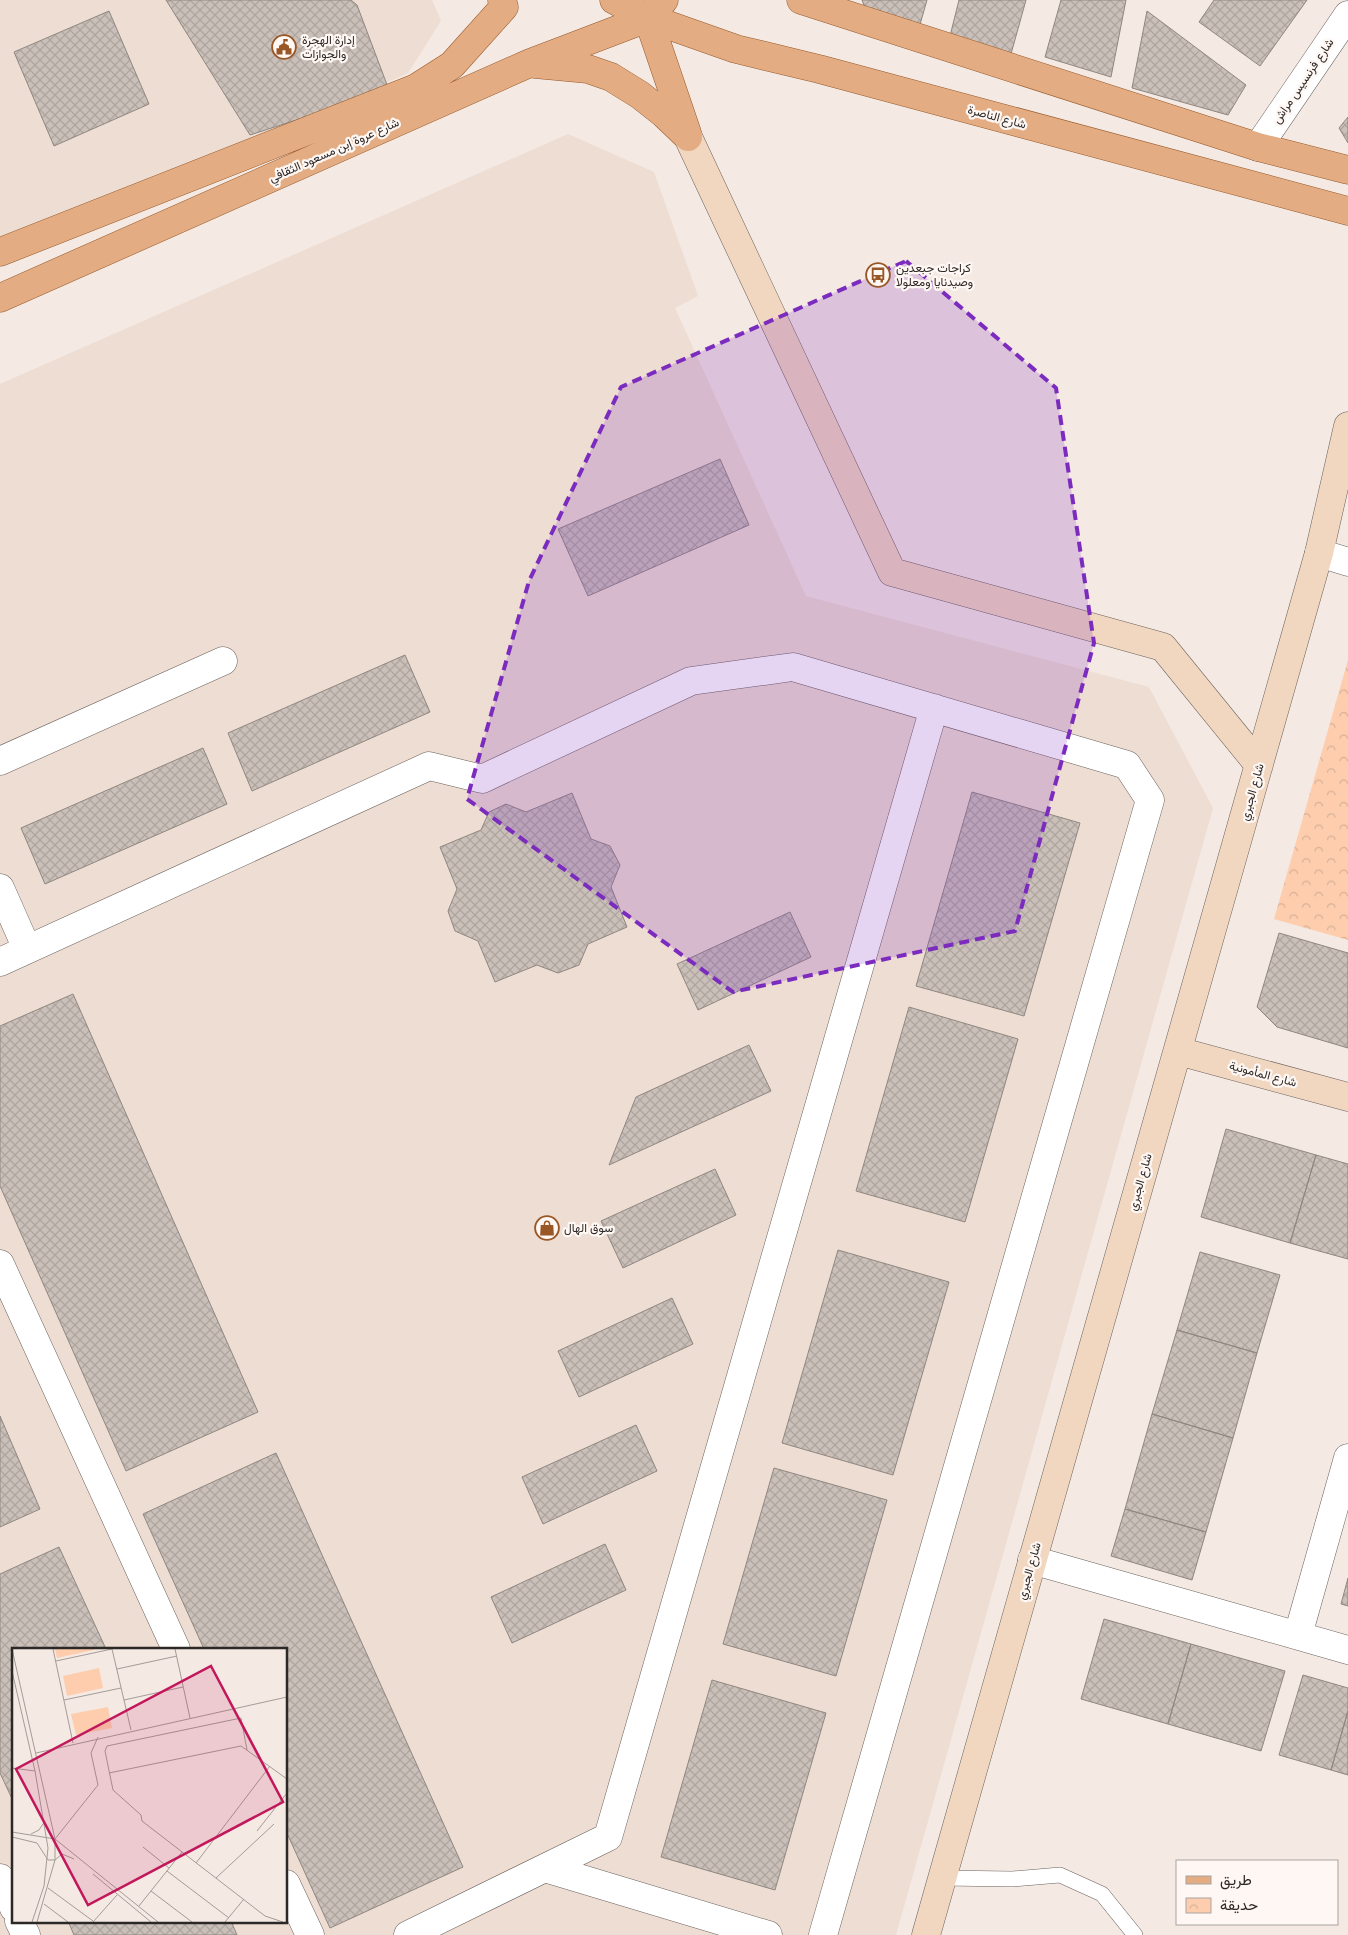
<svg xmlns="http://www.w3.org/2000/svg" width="1348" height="1935" viewBox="0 0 1348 1935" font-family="'Nunito Sans',Vazirmatn,sans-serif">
  <defs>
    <pattern id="park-crowns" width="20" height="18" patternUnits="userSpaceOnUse" patternTransform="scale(1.25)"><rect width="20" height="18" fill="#fdcdae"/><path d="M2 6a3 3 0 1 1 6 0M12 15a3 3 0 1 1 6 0" fill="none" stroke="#d9b096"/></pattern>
    <pattern id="building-cross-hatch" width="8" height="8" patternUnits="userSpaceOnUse" patternTransform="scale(1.25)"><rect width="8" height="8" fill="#cac0b9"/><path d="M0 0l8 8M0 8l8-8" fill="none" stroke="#aea59f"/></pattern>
  </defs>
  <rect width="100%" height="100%" fill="#f4e9e3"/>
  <path fill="#eeddd2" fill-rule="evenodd" d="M0,0H432L441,21L408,73L0,257Z
    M568,134L654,172L698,296L675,308L806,596L1149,687L1213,808L896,1935H0V384ZM14,1649H286V1921H14Z"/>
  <path fill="url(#park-crowns)" d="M1348,660V940L1274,919Z"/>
  <path fill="url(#building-cross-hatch)" stroke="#908781" d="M166,0H351L357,5L389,90L250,135Z
    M862,0H927L919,28L866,11Z
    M959,0H1026L1011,54L949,40Z
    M1061,0H1126L1111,77L1045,57Z
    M1214,0H1307L1260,66L1199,22Z
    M109,11L149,104L54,146L14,52Z
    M1147,11L1246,85L1228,115L1132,88Z
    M1348,117V143L1339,128Z
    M720,459L749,525L588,596L558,529Z
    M405,655L430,712L252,791L228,733Z
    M203,748L227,804L45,884L21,828Z
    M972,792L1080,823L1024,1016L916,986Z
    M572,793L591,839L610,846L620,865L611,887L627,927L588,944L579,965L558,973L537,965L495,982L478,941L455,931L448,911L457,889L440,847L481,830L489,812L506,804L526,812Z
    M790,912L811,957L698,1010L677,964Z
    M1279,933L1348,953V1048L1277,1027L1257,1007Z
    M73,994L258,1412L126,1471L0,1186V1026Z
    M909,1007L1018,1039L965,1222L856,1191Z
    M749,1045L771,1091L609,1165L636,1097Z
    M1226,1129L1316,1155L1290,1243L1201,1217Z
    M1316,1155L1348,1164V1259L1290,1243Z
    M715,1169L736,1215L623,1268L601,1221Z
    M838,1250L949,1282L893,1475L782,1443Z
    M1200,1252L1280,1275L1257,1353L1177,1330Z
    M672,1298L693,1344L579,1397L558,1351Z
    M1177,1330L1257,1353L1233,1438L1152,1414Z
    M1152,1414L1233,1438L1206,1532L1125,1509Z
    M0,1416L40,1509L0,1527Z
    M636,1425L657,1471L543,1524L522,1477Z
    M276,1453L463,1867L330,1928L286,1831V1649H204L143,1514Z
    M774,1468L887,1500L836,1676L723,1644Z
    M1125,1509L1206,1532L1192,1580L1111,1556Z
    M605,1544L626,1590L512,1643L491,1597Z
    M59,1547L106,1649H14V1803L0,1773V1574Z
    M1348,1578V1606L1341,1604Z
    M1104,1619L1191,1644L1168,1724L1081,1699Z
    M1191,1644L1285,1671L1261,1751L1168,1724Z
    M1303,1675L1348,1688V1711L1331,1770L1279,1755Z
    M712,1680L826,1713L775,1890L661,1857Z
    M1348,1711V1775L1331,1770Z
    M68,1921H231L237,1935H74Z"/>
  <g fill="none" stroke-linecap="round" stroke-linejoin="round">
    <g stroke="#6b625d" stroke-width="16">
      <path id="lane" d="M942,1878L1012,1879L1060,1875L1102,1894L1135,1935"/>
    </g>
    <g stroke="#6b625d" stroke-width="29">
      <path id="street" d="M1258,147L1348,15
        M1319,553L1348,562
        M0,761L223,661
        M0,888L27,949
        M0,962L429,766L482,779L691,681L793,667L1127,765L1150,800L823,1935
        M0,1264L176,1649
        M1032,1560L1348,1650
        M1298,1635L1348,1458
        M545,1868L768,1935
        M0,1878L14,1908
        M286,1884L310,1935
        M19,1921L26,1935
        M408,1935L608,1837L934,708"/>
    </g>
    <g stroke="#6b625d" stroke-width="29">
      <path id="secondary" d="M688,137L892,572L1163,647L1259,765
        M1178,1051L1348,1097
        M926,1935L1319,553L1348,426"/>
    </g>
    <g stroke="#975a2b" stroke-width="29">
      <path id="primary" d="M614,0L648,18L736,49L819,69L1348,211
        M801,0L1258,147L1348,170
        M648,18L687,133
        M535,64L588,69L611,77L640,95L664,114L688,137
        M0,252L416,88L452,65L504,7L502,0
        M0,298L530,63L648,18L664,0"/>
    </g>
    <use href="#lane" stroke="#fff" stroke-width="15"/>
    <use href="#street" stroke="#fff" stroke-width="28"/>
    <use href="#secondary" stroke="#f1d6c0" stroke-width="28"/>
    <use href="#primary" stroke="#e3ac82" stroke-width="28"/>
  </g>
  <path fill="#7b2cbf" fill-opacity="0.2" stroke="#7b2cbf" stroke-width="4" stroke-dasharray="10 6" stroke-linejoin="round" d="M906,261L1056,388L1094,643L1015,931L733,992L467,799L529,581L621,387Z"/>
  <defs>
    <g id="civic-ring" transform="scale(1.25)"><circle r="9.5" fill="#fef7f3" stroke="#9a5726" stroke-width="1.5"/><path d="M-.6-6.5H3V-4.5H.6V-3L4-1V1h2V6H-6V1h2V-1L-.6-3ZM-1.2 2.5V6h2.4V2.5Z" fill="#9a5726"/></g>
    <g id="bus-ring" transform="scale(1.25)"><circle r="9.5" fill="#fef7f3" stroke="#9a5726" stroke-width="1.5"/><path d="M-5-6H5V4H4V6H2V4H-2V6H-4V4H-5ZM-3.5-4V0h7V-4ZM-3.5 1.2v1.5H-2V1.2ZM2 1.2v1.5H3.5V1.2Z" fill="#9a5726"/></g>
    <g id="shop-ring" transform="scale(1.25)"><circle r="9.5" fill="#fef7f3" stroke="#9a5726" stroke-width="1.5"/><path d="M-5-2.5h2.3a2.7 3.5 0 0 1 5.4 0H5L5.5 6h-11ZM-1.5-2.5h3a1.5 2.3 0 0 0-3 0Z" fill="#9a5726"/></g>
  </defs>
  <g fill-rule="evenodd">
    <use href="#civic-ring" x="284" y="47"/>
    <use href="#bus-ring" x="878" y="275"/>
    <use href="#shop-ring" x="547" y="1228"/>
  </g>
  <g text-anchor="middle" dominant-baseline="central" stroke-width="4.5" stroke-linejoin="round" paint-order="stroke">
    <g font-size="12" fill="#2c2825" stroke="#fef7f3" text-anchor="start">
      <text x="302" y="40">إدارة الهجرة<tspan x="302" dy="14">والجوازات</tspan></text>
      <text x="896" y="268">كراجات جبعدين<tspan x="896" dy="14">وصيدنايا ومعلولا</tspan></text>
      <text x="564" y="1228">سوق الهال</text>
    </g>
    <g font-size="12" fill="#2c2825" stroke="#fef7f3">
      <text transform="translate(1303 81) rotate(-56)">شارع فرنسيس مراش</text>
      <text transform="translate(997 117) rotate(15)">شارع الناصرة</text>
      <text transform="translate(334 150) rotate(-24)">شارع عروة إبن مسعود الثقافي</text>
      <text transform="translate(1252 792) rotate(-74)">شارع الجبري</text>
      <text transform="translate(1263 1074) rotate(15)">شارع المأمونية</text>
      <text transform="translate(1140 1182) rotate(-74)">شارع الجبري</text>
      <text transform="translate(1029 1571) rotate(-74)">شارع الجبري</text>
    </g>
  </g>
  <g transform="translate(12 1648)">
    <rect width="275" height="275" fill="#f4e9e3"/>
    <path d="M43,1H82V2L45,10ZM87,20L91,40L55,48L51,28ZM96,59L100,80L64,87L59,66Z" fill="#fdcdae"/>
    <path fill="none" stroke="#a49c97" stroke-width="1" d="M0,1L43,191V212L25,274M41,1L61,95M100,1L119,82M163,1L178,70M44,13L100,1M105,21L165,8M0,23L23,123L36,200L32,238L20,274M52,52L109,40M112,52L171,39M235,102L229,70L95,98L93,103L101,142L129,167L130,173L253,268L271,274M24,105L275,49M0,120L23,123M97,125L229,98L275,131M245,183L275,145M0,184L43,191L146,274M19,186L27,182L33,173M0,189L25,195L36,212H43L50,206L62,211M43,191L86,137L79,105L86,89M131,199L157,220M184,215L258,118M155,223L217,270M81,226L139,274M204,230L262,176M36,240L81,273M139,243L180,274M32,256L56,274M127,258L170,204M81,274L105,247M213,274L232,251"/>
    <path fill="#c2185b" fill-opacity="0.15" stroke="#c2185b" stroke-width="2.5" d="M199,18L271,154L76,257L4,121Z"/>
    <rect width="275" height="275" fill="none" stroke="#2c2825" stroke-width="2.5"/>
  </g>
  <rect x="1176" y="1860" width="162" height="65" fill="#fef7f3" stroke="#aaa4a1"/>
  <rect x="1186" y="1876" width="25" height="8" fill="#e3ac82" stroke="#aaa4a1"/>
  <text x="1220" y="1885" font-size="15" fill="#2c2825">طريق</text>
  <rect x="1186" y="1898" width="25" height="15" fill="url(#park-crowns)" stroke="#aaa4a1"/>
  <text x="1220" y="1910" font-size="15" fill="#2c2825">حديقة</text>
</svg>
